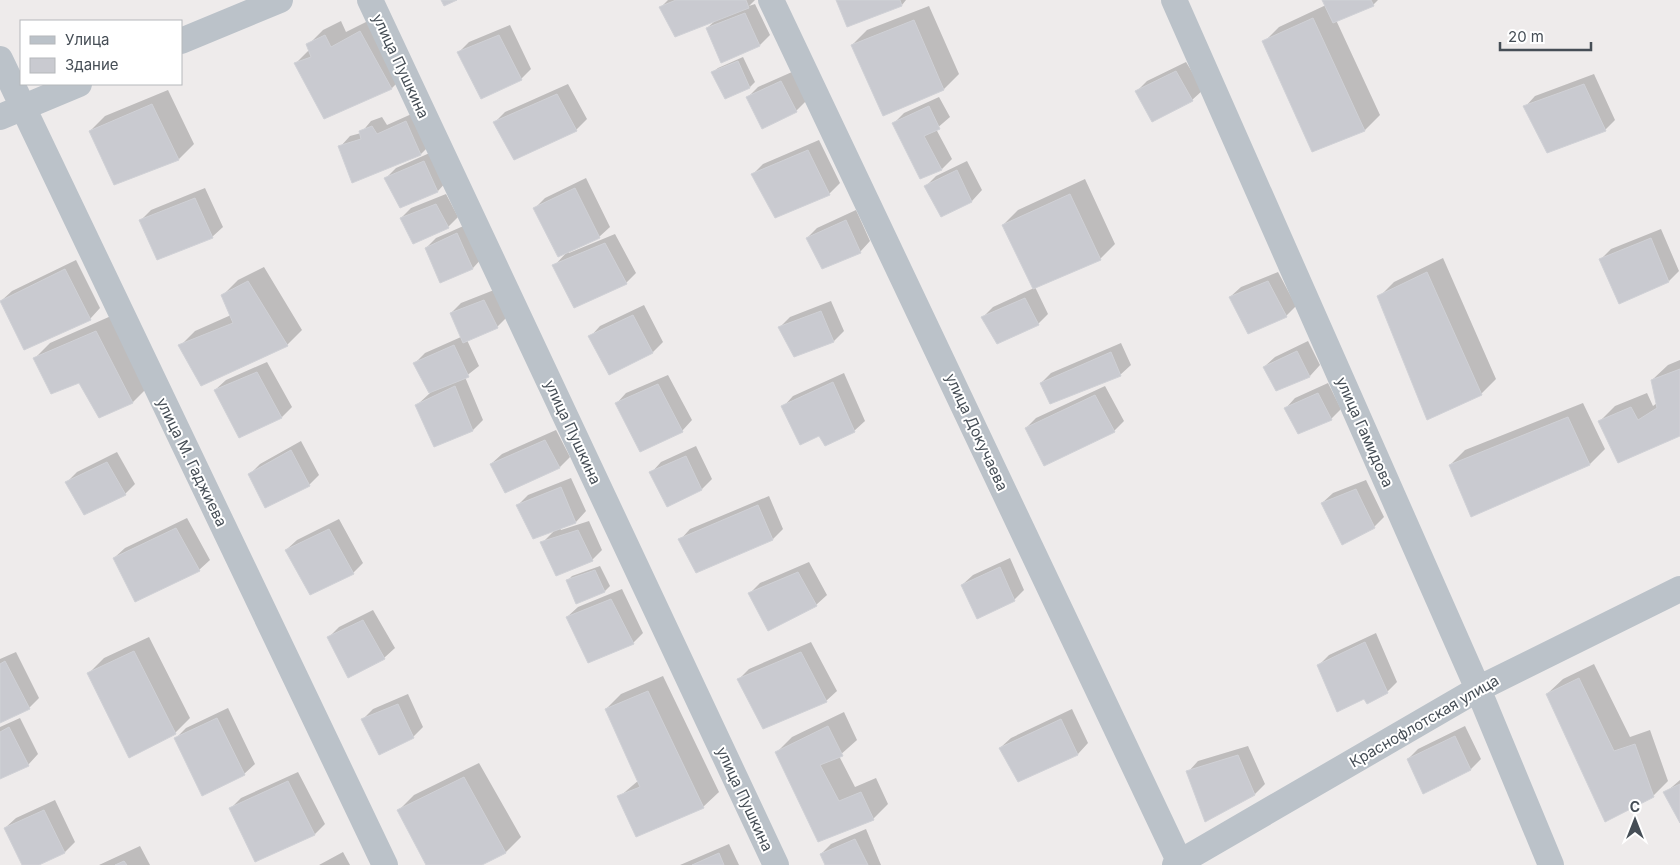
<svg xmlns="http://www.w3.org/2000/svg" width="1680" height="865" viewBox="0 0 1680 865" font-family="Inter,sans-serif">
  <rect width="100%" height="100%" fill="#eeebeb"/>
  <path fill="#0003" d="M668,0H755L749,6L755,4L770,35L760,45L722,61L707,28L716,20L661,7Z
    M838,0H906L902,5L848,26Z
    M1323,0H1378L1373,5L1336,20L1380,115L1365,130L1312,151L1264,42L1279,27L1326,5Z
    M929,6L959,74L944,89L884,114L852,45L867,30Z
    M376,17L407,73L392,88L296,63L310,49L308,45L323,30L341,21L346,32Z
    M510,25L531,69L521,79L459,52L469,42Z
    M743,57L755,82L750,87L726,97L713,72L718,68Z
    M1186,62L1203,90L1192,100L1136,92L1147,81Z
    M792,72L806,101L796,111L748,97L758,87Z
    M1594,74L1615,120L1605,130L1525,107L1535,96Z
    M568,84L587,119L576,130L515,159L495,122L505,112Z
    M168,90L194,144L179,159L115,183L90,131L105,116Z
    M939,97L950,117L936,129L952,159L942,169L894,123L904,113Z
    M416,112L431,144L421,154L353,181L340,147L350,136L361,133L371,121L382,117L387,125Z
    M819,140L840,183L829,194L776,217L753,174L763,164Z
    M434,151L448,180L438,191L400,207L386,178L396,168Z
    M967,161L982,190L972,201L941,215L926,186L936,176Z
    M586,178L610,227L599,237L535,208L545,198Z
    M1085,179L1115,244L1100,259L1035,287L1048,314L1038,324L983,317L993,307L1034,288L1003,225L1018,210Z
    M205,188L223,227L212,237L141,220L151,210Z
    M446,194L458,217L448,227L401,218L411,208Z
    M856,210L870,241L860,252L807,238L817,228Z
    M468,224L483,257L473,268L441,282L426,248L436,238Z
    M1661,229L1679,271L1669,281L1619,302L1601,259L1611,249Z
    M615,234L636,273L626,283L554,266L568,251L569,253Z
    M1443,258L1496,379L1481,394L1379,297L1394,282Z
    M76,260L100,308L90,319L1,301L12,291Z
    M264,267L302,330L287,345L180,346L195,331L231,315L223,295L238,280Z
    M1278,272L1296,306L1286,316L1230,297L1241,287Z
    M494,290L507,317L497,327L467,340L479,366L465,377L483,420L473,430L435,445L417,405L430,393L415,363L425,353L461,337L451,313L461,303Z
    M831,301L844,331L834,341L794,356L780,327L790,317Z
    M644,305L663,342L653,352L610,373L590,337L600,326Z
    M111,316L148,387L133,402L100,417L79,382L35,358L50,343Z
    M1308,341L1320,365L1310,376L1276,389L1264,367L1275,357Z
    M1121,343L1131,365L1120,375L1041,383L1051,373Z
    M1680,360V435L1600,421L1615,406L1647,393L1653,406L1657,403L1652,380L1668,365Z
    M267,362L292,407L282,417L215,390L226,380Z
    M844,373L865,421L854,431L820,434L783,407L793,396Z
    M668,375L692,420L682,431L616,404L626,393Z
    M1328,383L1341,409L1331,419L1285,409L1295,398Z
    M1105,386L1124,421L1114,431L1026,428L1036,418Z
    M1583,403L1605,449L1590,464L1450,465L1465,450Z
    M556,430L570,457L560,467L491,464L502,454Z
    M301,441L319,475L309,485L250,474L260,464Z
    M696,446L712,479L702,489L668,506L651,473L661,462Z
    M117,452L135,484L125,494L67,482L77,472Z
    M571,478L586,511L576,522L560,528L561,530L589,521L602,550L592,560L542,543L555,530L518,505L528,495Z
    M1366,480L1384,517L1374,527L1322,503L1333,493Z
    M769,496L783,529L773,539L696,571L680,540L690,529Z
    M187,518L210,560L199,570L114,558L125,548Z
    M339,519L363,563L353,573L286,550L297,540Z
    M1010,558L1024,590L1014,600L962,585L973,575Z
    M809,562L827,595L816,605L749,594L760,583Z
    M600,566L610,586L605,591L577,602L567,581L572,576Z
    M622,589L643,633L633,643L567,617L578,607Z
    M373,610L395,648L384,658L329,637L339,627Z
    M1376,633L1397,682L1387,692L1318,666L1329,655Z
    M149,637L190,718L175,733L89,673L104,658Z
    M811,642L837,691L826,701L739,679L749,669Z
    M16,652L39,698L29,708L0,722V659Z
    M1594,664L1630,737L1650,730L1668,781L1653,796L1547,694L1563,679Z
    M663,676L719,792L703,807L619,797L639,780L606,709L621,694Z
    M408,694L423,727L413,737L362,720L373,709Z
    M228,708L255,764L244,774L176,738L186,728Z
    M1072,709L1088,743L1078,754L1018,780L1000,748L1011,738Z
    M844,712L857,740L839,756L855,787L876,778L888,804L873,819L819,840L777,752L792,737Z
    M20,718L38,754L28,765L0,778V727Z
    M1465,726L1481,759L1471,769L1424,792L1408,759L1418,749Z
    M1248,746L1265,784L1255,794L1188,772L1198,761Z
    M479,763L521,837L506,852L479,865H428L399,810L414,795Z
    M298,772L325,824L315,834L255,860L231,808L241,798Z
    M1680,780V820L1665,793Z
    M55,800L75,842L65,852L36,865H24L5,828L16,818Z
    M866,829L881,865H826L821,854L831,844Z
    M729,844L739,865H680Z
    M140,846L150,865H99Z
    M343,852L350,865H319Z"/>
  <path fill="#c9cad0" stroke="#d0d1d6" d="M441,0H457L444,6Z
    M676,0H746L749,8L675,37L659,7Z
    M836,0H900L902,6L847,27Z
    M1322,0H1371L1374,6L1333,23Z
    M745,13L760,46L721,63L706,28Z
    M1313,18L1365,131L1312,152L1262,41Z
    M914,20L944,90L883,116L851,45Z
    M360,31L392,89L324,119L294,63L311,57L306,44L325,35L331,47Z
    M499,35L522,80L481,99L457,52Z
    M738,61L750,88L725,99L711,72Z
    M1176,71L1193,101L1152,122L1135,91Z
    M781,81L797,112L762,129L746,97Z
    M1584,84L1606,131L1547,153L1523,106Z
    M557,94L577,131L514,160L493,122Z
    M152,104L179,160L114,185L89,131Z
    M929,106L940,129L924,136L942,170L920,179L892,123Z
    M406,121L421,155L352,183L338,146L361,139L359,131L372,126L377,134Z
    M808,150L830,195L775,218L751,174Z
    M424,161L438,192L400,208L384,178Z
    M957,170L972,202L941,217L924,186Z
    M575,188L600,238L558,257L533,208Z
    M1070,194L1101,260L1033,289L1002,225Z
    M195,198L213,238L157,260L139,220Z
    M436,204L449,228L413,244L400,218Z
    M846,220L861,253L822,269L806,238Z
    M457,233L473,269L440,283L425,248Z
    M1651,238L1669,282L1619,304L1599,259Z
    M605,243L627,284L574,308L552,265Z
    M65,269L91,320L24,350L0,301Z
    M1427,272L1482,395L1427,420L1377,296Z
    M248,281L288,346L201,386L178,345L233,323L221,295Z
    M1268,281L1287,317L1248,334L1229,297Z
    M1025,298L1039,325L997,344L981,317Z
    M484,300L498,328L463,343L450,313Z
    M821,311L834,342L794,357L778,327Z
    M633,315L653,353L609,375L588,336Z
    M96,331L133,403L99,418L79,383L51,394L33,358Z
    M454,345L469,377L429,393L413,363Z
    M1297,351L1310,377L1276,391L1263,367Z
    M1111,352L1121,376L1050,404L1040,383Z
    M1680,369V436L1618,463L1598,421L1631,407L1638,420L1657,408L1651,380Z
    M257,372L282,418L239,438L214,390Z
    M833,382L855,432L825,446L819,436L800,445L781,406Z
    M658,384L683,432L640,452L615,403Z
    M455,386L473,431L434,447L415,405Z
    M1318,393L1332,420L1298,434L1284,408Z
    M1095,395L1115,432L1044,466L1025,428Z
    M1568,417L1590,465L1471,517L1449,465Z
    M545,440L560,468L505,493L490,464Z
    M291,450L310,486L265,508L248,474Z
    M686,456L702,490L667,507L649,472Z
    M107,462L126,495L84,515L65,482Z
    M561,487L576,523L533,539L516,505Z
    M1356,489L1375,528L1342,545L1321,503Z
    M758,505L773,540L696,573L678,539Z
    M176,528L200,571L135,602L113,558Z
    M329,529L354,574L310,595L285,550Z
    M578,530L593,561L556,576L540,542Z
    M1000,567L1015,601L977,619L961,585Z
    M595,570L605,592L576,604L566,580Z
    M798,572L817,606L768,631L748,593Z
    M611,599L634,644L588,663L566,617Z
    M363,620L385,659L348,678L327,637Z
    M1365,642L1388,693L1367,704L1364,699L1337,712L1317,665Z
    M134,651L176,734L129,758L87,673Z
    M801,652L827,702L763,729L737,679Z
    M5,661L30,709L0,723V664Z
    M1579,678L1614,751L1635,744L1654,797L1605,822L1546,694Z
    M648,691L704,808L636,837L617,796L640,787L605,709Z
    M398,704L414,738L379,755L361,719Z
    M217,718L245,775L202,796L174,738Z
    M1061,719L1078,755L1018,782L999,748Z
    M828,726L843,756L820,765L839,801L861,792L874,820L818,842L775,752Z
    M9,727L29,766L0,779V732Z
    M1455,736L1471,770L1423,794L1407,759Z
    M1238,755L1255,795L1205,822L1186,771Z
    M464,777L506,853L482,865H426L397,810Z
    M288,781L315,835L255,862L229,808Z
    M1680,784V823L1663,792Z
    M44,810L65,853L39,865H22L4,828Z
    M855,839L868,865H825L820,854Z
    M719,853L724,865H692Z
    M124,861L127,865H115Z"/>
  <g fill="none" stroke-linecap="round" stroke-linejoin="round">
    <path stroke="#bbc2c9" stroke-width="26" d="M370,0L776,865
      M771,0L1181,865
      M1174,0L1478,689L1551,865
      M181,41L280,0
      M0,59L385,865
      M0,117L79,84
      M1175,865L1478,689L1680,589"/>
  </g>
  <g text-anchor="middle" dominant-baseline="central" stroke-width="4" stroke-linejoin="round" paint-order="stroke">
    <g font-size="15" fill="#464e56" stroke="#fff">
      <text transform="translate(401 66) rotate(65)">улица Пушкина</text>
      <text transform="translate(573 432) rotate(65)">улица Пушкина</text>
      <text transform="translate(977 432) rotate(65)">улица Докучаева</text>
      <text transform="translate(1365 432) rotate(66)">улица Гамидова</text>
      <text transform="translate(192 462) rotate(64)">улица М. Гаджиева</text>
      <text transform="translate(1424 721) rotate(-30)">Краснофлотская улица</text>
      <text transform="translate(745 799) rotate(65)">улица Пушкина</text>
    </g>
  </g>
  <rect x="20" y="20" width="162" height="65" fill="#ffffff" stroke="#b5b8bb"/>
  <rect x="30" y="36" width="25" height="8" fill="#bbc2c9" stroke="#b5b8bb"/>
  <text x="65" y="45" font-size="15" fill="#464e56">Улица</text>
  <rect x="30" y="58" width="25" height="15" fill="#c9cad0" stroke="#b5b8bb"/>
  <text x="65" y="70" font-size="15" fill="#464e56">Здание</text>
  <g transform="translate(1635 820)" stroke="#ffffff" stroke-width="4" paint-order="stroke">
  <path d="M0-4L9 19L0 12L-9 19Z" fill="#464e56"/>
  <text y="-8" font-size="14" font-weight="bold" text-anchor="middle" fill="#464e56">С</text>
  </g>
  <path d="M1500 42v8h91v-8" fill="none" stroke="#464e56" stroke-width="2.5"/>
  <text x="1508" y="42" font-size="15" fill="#464e56" stroke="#ffffff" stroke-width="4" paint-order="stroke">20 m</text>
</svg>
